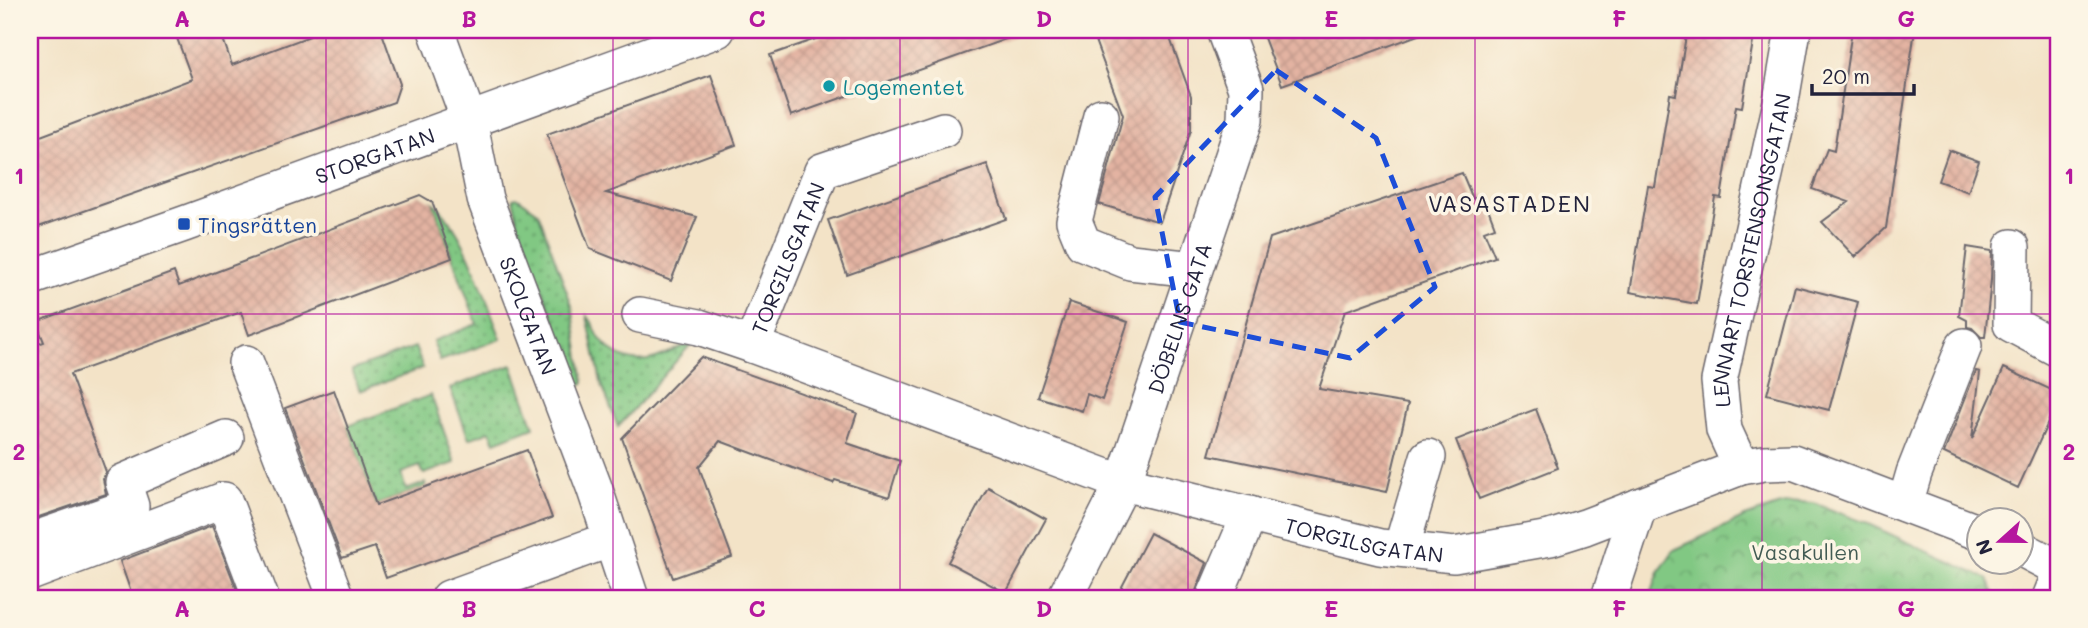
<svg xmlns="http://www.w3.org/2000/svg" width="2088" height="628" viewBox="0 0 2088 628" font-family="Mali,sans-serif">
  <defs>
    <pattern id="grass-dots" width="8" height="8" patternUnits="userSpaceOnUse" patternTransform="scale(1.75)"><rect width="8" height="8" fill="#81c883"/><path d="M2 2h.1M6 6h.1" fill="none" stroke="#69a26c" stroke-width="1.8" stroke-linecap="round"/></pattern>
    <pattern id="park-crowns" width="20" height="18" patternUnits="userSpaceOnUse" patternTransform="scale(1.75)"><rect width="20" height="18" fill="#81c883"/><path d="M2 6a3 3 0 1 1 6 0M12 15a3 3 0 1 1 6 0" fill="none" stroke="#69a26c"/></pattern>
    <pattern id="building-cross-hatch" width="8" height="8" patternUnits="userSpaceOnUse" patternTransform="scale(1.75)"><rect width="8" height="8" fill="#e3b3a2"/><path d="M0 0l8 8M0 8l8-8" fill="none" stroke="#c29a8c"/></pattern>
  </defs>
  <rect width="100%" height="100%" fill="#fcf5e5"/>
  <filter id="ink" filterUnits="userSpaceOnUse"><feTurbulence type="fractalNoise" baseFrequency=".0143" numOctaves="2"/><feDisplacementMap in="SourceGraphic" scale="14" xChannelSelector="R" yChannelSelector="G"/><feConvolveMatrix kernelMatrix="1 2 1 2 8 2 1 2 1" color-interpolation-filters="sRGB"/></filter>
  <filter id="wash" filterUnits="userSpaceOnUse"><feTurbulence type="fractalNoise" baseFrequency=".00686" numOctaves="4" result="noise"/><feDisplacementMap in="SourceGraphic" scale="28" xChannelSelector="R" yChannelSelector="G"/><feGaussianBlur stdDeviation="1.57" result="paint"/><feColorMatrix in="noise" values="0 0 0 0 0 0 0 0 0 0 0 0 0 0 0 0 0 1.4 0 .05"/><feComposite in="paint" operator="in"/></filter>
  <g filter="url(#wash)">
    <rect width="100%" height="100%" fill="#f3e3c7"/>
    <path fill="url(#grass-dots)" stroke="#52755f" stroke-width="2" d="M517,197L538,212L572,306L584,383L579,385L519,228L513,198Z
      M432,202C463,223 487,303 501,339L440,361L433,341L477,324Z
      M587,316C595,323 595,333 601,340C614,357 635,365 656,358C668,354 679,347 692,343L618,427L601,382Z
      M415,347L423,368L360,391L352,370Z
      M512,365L534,427L495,442L490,431L469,439L450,388Z
      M431,395L455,463L424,474L420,466L401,473L406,490L425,483L426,487L376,505L347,426Z"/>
    <path fill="url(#park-crowns)" stroke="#52755f" stroke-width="2" d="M1799,502L1814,503L1866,523L1988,579L1996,598H1650L1659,572L1674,550L1745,517L1780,505Z"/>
    <g id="blocks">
      <path fill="url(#building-cross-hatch)" d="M174,30H220L232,65L326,30H381L400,84L394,102L30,230V140L192,79Z
        M841,30H1022L1023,33L791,116L770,55Z
        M1091,30H1167L1191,96V130L1160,222L1099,204L1123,115Z
        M1261,30H1423L1424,33L1282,85Z
        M1687,30H1755L1742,107L1736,106L1721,198L1715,197L1697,304L1630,292L1648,186L1655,187L1670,94L1676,95Z
        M1852,30H1915L1886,228L1855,257L1822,222L1849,202L1812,189L1827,149L1834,151Z
        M711,75L736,145L606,193L697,217L671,281L590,249L547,134Z
        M1949,150L1979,161L1968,192L1938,181Z
        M987,164L1006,219L847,275L828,220Z
        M1462,173L1473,199L1483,195L1495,227L1484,231L1495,257L1345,311L1319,389L1408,404L1387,492L1209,455L1270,238Z
        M420,195L432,202L452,258L249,335L241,312L70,374L106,472L103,479L106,494L30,520V347L44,342L36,322L174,272L179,286Z
        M1967,247L1992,251L1991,280L1985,337H1981L1972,328L1967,327V320L1959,316Z
        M1795,286L1858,302L1829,410L1767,394Z
        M1069,302L1128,322L1102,400L1087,394L1082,411L1038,397Z
        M701,357L857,413L847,443L900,461L889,497L835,480L833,483L720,441L699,467L732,557L673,578L622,438Z
        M2004,368L2058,393V401L2018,488L1944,453L1976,371L1980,372L1972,439Z
        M334,390L376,505L527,450L552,518L386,578L375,547L342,558L285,408Z
        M1536,409L1558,468L1479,499L1456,440Z
        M988,487L1046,519L1006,593L948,562Z
        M212,526L240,598H133L120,561Z
        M1150,533L1207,563L1193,598H1116Z"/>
    </g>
  </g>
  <g filter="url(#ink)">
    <use href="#blocks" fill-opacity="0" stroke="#6b666c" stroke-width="2"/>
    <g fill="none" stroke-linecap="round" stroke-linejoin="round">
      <g stroke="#6b666c" stroke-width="38">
        <g id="minor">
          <path id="s1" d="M436,30L469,120L485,199L594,487L631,598"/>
          <path d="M1101,116L1074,221L1083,243L1130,262L1194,269"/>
          <path d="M2012,247L2011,324L2058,349"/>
          <path id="s2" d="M30,278L184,224L717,30"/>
          <path id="s3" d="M640,315L699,327L752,345L1123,483L1380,547L1454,555L1550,538L1585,527L1741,467L1764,463L1793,462L1980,533"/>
          <path id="s4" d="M752,345L822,171L943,130"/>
          <path d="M246,363L336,598"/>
          <path id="s5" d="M1741,467L1724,430L1719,381L1780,107L1793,30"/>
          <path d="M1905,504L1914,473L1964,346"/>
          <path d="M30,541L131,506L123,482L226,438"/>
          <path d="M1401,549L1428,457"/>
          <path d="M2022,549L2058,568"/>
          <path d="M30,573L224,500L261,598"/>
          <path d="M449,598L611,539"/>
          <path id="s6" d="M1065,598L1123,483L1245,120L1246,89L1224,30"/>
          <path d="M1214,598L1250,514"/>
          <path d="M1609,598L1639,506"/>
          <path d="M2050,598L2058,578"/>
        </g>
      </g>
      <use href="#minor" stroke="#fff" stroke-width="35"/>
    </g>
  </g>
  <path fill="none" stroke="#1d4ed8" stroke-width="5" stroke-dasharray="14 9" stroke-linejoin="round" d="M1276,70L1376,138L1435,287L1350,358L1180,322L1155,197Z"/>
  <path fill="none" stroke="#b5179e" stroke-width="2" stroke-opacity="0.55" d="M326,30V598M613,30V598M900,30V598M1188,30V598M1475,30V598M1762,30V598M30,314H2058"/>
  <circle fill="#0f9aa8" stroke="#fcf5e5" stroke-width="2.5" cx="829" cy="86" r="7"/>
  <rect fill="#1a4fb4" stroke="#fcf5e5" stroke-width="2.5" x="177" y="217" width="14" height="14" rx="3.5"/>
  <g text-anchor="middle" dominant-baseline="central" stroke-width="7" stroke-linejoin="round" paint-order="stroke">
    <g font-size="21" fill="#0d838f" stroke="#fcf5e5" text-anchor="start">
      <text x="843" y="86">Logementet</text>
    </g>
    <g font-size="21" fill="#22223b" stroke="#fcf5e5">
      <text stroke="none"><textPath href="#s2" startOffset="366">STORGATAN</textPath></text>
      <text stroke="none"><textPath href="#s5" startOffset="224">LENNART TORSTENSONSGATAN</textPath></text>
      <text stroke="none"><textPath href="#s4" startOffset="94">TORGILSGATAN</textPath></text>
      <text stroke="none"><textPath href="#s1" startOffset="301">SKOLGATAN</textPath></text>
      <text stroke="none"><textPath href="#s6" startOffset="303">DÖBELNS GATA</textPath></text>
      <text stroke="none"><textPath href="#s3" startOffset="760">TORGILSGATAN</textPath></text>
    </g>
    <g font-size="21" fill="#164399" stroke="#fcf5e5" text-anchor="start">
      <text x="198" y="224">Tingsrätten</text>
    </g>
    <g font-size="21" fill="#435c54" stroke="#fcf5e5">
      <text x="1805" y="551">Vasakullen</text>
    </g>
    <g font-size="23" letter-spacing="2" fill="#22223b" stroke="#fcf5e5">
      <text x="1510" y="203">VASASTADEN</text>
    </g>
  </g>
  <rect width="2088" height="628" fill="none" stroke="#fcf5e5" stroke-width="77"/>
  <g transform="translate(2000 541) rotate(249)"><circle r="33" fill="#fcf5e5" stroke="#a5a1a1" stroke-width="2"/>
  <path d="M0-5L12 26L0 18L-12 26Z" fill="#b5179e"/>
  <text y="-10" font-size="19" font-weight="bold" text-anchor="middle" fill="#22223b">N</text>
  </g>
  <path d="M1812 84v10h102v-10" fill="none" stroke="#22223b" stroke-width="3.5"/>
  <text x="1822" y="84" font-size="21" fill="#22223b" stroke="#fcf5e5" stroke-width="5" paint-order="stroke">20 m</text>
  <rect x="38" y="38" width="2012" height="552" fill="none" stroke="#b5179e" stroke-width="2.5"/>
  <g font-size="23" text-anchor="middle" font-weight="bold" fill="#b5179e">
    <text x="182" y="27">A</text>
    <text x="469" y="27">B</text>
    <text x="757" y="27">C</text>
    <text x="1044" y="27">D</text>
    <text x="1331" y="27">E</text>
    <text x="1619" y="27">F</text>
    <text x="1906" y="27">G</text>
    <text x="19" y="184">1</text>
    <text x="2069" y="184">1</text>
    <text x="19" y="460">2</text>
    <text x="2069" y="460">2</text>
    <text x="182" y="617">A</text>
    <text x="469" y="617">B</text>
    <text x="757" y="617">C</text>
    <text x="1044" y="617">D</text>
    <text x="1331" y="617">E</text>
    <text x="1619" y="617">F</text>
    <text x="1906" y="617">G</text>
  </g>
</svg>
